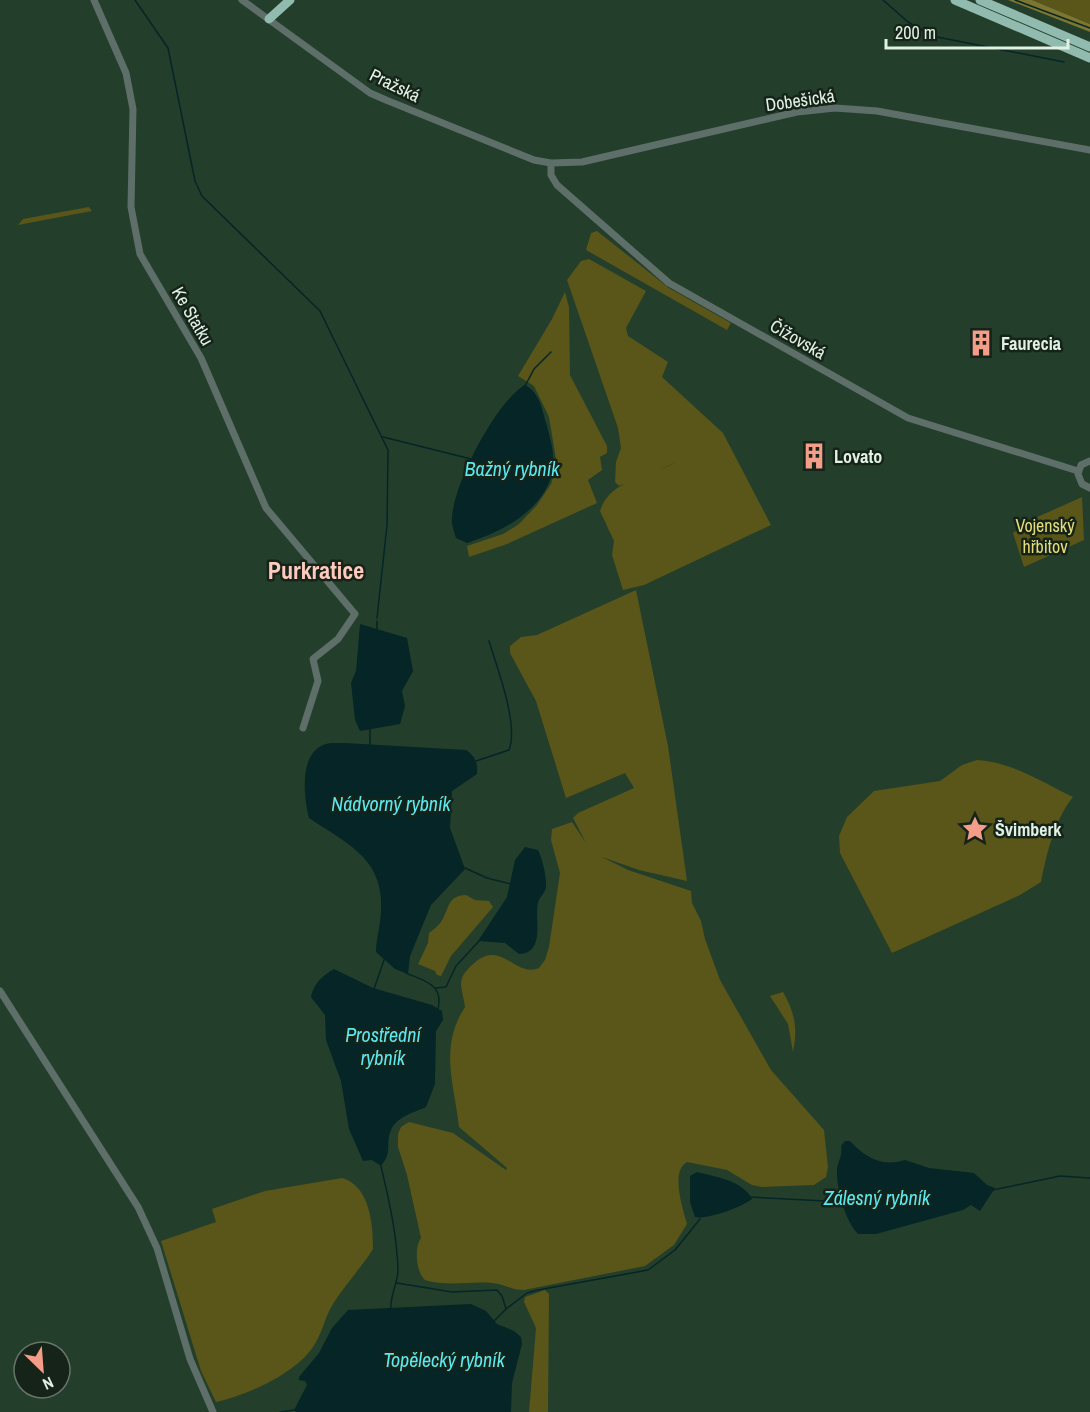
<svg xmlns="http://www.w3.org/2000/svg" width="1090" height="1412" viewBox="0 0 1090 1412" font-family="'Archivo Narrow',sans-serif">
  <rect width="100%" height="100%" fill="#233f2b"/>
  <path fill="#5a5518" d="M1032,0H1090V24L1083,21Z
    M89,207L92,211L18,225L23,219Z
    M597,231L669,288L731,323L727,330L586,250L591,233Z
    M589,259L646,291L626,328L628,336L668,362L662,377L723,433L771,525L644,585L623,590L612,555L614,541L600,511C609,480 652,475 677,462L619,486L615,482L616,462L621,448L618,428L567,280L581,261Z
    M565,292L569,307L570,375L607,446V453L600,457L602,470L588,480L597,503L507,544L469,557L467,546L503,534L519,524L537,505L551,484L557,465L549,417L534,386L518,376L552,319Z
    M1082,497L1084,540L1024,567L1013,533L1035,518Z
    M636,590L668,746L687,881L639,870L602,857L628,870L691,891L692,903L701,921L705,939L720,980L771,1070L824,1130L828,1167L826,1177L814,1185L762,1187L752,1185L727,1170L687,1162C670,1171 683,1209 687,1224L674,1245L645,1266L524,1290C512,1290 504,1284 492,1283C470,1281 447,1287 425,1280C416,1272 414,1248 421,1238L407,1175L398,1147V1134L401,1127L409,1122L453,1133L506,1170L507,1168L459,1127C454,1083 439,1047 465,1007C462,986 455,980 473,964C502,938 514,978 539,968L545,960L549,947L560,873L551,840L552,829L572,822L586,843L573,818L578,813L634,788L625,773L566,798L536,701L510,653V646L521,637L537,635Z
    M977,760C1012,762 1042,782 1073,797C1054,821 1047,853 1041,882L1020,895L892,953L840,853L839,836L847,817L874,791L940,781L962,765Z
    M466,895L475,900L489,901L493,907L451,956L441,976L437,975L435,971L418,964L428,943L429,933C433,930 438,926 441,922C449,910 447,895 466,895Z
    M783,992C795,1013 798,1028 793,1052L788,1024L770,996Z
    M342,1178C370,1186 373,1224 373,1249C361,1268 345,1285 333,1304C325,1317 323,1330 316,1342C300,1372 248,1395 216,1402L201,1371L161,1241L216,1222L212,1209L265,1191Z
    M545,1290L549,1294L548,1412H529L536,1328L524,1302L525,1297Z"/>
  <path fill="#7c7630" d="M1008,0H1032L1090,24V32Z"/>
  <path fill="#052526" d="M525,385C539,392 542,408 546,423C550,436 555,455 553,468C547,509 502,532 467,543L456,538C455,534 453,529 452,524C449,491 496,401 525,385Z
    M360,624L407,638L413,671L402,691L405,706L400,724L360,731L355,720L351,683L356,671Z
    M345,743L466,750C475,756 478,763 477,774L452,791L450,828L465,869L431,905L410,956L408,974L395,969L376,952C376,938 381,924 381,910C384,858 346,843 309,818C304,798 299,758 321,746C327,742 337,743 345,743Z
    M525,847L538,850C543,861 546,874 546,886C546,893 539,897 538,903C534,919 546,953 519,954L505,943L478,941L507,897L515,860Z
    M334,969L373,988L432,1005L442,1011L443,1020L436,1031L435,1084L426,1107C415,1112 396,1117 391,1130C385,1144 393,1152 381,1166L372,1160L363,1161L349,1129L341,1081L326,1040L325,1015L311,997C314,982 323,976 334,969Z
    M845,1141H850C866,1159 884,1167 905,1160L929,1168L974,1173L987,1185L995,1188L980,1211L971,1205L963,1210L876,1234H858C845,1221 836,1187 837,1169C838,1161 843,1155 841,1146Z
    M697,1172C716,1177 742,1180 752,1199C742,1207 707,1220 695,1217L690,1202V1176Z
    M471,1304L486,1311L497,1324L514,1331L521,1337L522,1344L512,1383L511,1412H296L294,1410L307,1385L305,1381L299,1380V1377L319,1353L332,1328L348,1310Z"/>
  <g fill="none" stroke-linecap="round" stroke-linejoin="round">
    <path stroke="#052526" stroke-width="1.5" d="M135,0L168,48L195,181L202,196L320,311L388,450L387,525L377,618
      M883,0L908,22L932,36L1064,62
      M1015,0L1090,28
      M525,386L534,369L551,352
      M383,437L471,459
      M377,621V629
      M370,745V729
      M476,761L509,750C519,724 497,668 489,641
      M465,868L487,878L511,884
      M406,973C424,981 444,984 438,1009
      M436,988L446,987L456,966L480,940
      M374,989L384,960
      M381,1166C389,1201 397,1234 398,1270C398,1284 389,1297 391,1311
      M993,1190L1060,1176L1090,1178
      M749,1197L845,1202
      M397,1283L452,1292L497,1290L502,1296L506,1309L494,1321
      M506,1309L527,1293L538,1290L648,1270L675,1250L700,1219
      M280,1412L294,1410"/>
    <path stroke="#5e6f6a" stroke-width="7" d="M94,0L126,73L133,109L131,207L140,254L201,358L266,508L355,614L338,639L313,659L318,681L303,728
      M242,0L370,93L386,100L534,160L551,163L582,162L797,112L835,108L877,111L1090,150
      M551,163V175L557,185L669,283L908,418L1078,471
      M1090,461L1081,465L1078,474L1082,484L1090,488
      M0,991L138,1207L157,1248L190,1359L213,1412"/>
    <path stroke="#90bbae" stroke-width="9" d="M955,0L1090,58
      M980,0L1090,47
      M269,19L290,0"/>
  </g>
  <defs>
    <g id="building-bare" transform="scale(2.07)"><path d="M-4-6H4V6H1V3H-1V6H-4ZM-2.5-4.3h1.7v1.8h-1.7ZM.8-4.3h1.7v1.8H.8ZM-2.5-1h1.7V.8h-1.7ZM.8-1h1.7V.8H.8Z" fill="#f49e89" stroke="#162319" stroke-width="2.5" paint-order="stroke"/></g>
    <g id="sight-bare" transform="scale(2.07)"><path d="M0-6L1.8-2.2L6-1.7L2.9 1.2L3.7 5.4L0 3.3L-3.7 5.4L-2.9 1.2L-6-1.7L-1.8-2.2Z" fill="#f49e89" stroke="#162319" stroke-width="2.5" paint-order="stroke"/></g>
  </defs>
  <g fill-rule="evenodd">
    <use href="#building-bare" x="981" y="343"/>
    <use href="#building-bare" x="814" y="456"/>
    <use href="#sight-bare" x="975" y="829"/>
  </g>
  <g text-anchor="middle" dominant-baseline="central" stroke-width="5" stroke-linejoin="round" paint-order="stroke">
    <g font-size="18" fill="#e1f1e4" stroke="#162319">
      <text transform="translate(395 85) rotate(26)">Pražská</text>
      <text transform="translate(800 100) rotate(-8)">Dobešická</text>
      <text transform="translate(193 316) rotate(60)">Ke Statku</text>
      <text transform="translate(798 339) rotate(30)">Čížovská</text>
    </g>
    <g font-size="18" font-weight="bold" fill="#e1f1e4" stroke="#162319" text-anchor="start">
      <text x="1001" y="343">Faurecia</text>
      <text x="834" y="456">Lovato</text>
      <text x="995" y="829">Švimberk</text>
    </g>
    <g font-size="18" fill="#e5dd7a" stroke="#162319">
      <text x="1045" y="525">Vojenský<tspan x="1045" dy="21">hřbitov</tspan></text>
    </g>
    <g font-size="20" font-style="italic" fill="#5ae9ef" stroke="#162319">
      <text x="512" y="468">Bažný rybník</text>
      <text x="391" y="803">Nádvorný rybník</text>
      <text x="383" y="1034">Prostřední<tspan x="383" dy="23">rybník</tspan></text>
      <text x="877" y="1197">Zálesný rybník</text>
      <text x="444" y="1359">Topělecký rybník</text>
    </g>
    <g font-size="24" font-weight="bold" fill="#fdcabe" stroke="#162319">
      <text x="316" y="570">Purkratice</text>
    </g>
  </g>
  <g transform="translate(42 1370) rotate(155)"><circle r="28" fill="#162319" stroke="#67756a" stroke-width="1.5"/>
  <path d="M0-4.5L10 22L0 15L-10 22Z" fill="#f49e89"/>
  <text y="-9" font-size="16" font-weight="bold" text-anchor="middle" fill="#e1f1e4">N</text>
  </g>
  <path d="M886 39v9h182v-9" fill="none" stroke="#e1f1e4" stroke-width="3"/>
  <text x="895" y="39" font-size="18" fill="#e1f1e4" stroke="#162319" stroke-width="4.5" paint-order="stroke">200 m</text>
</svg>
